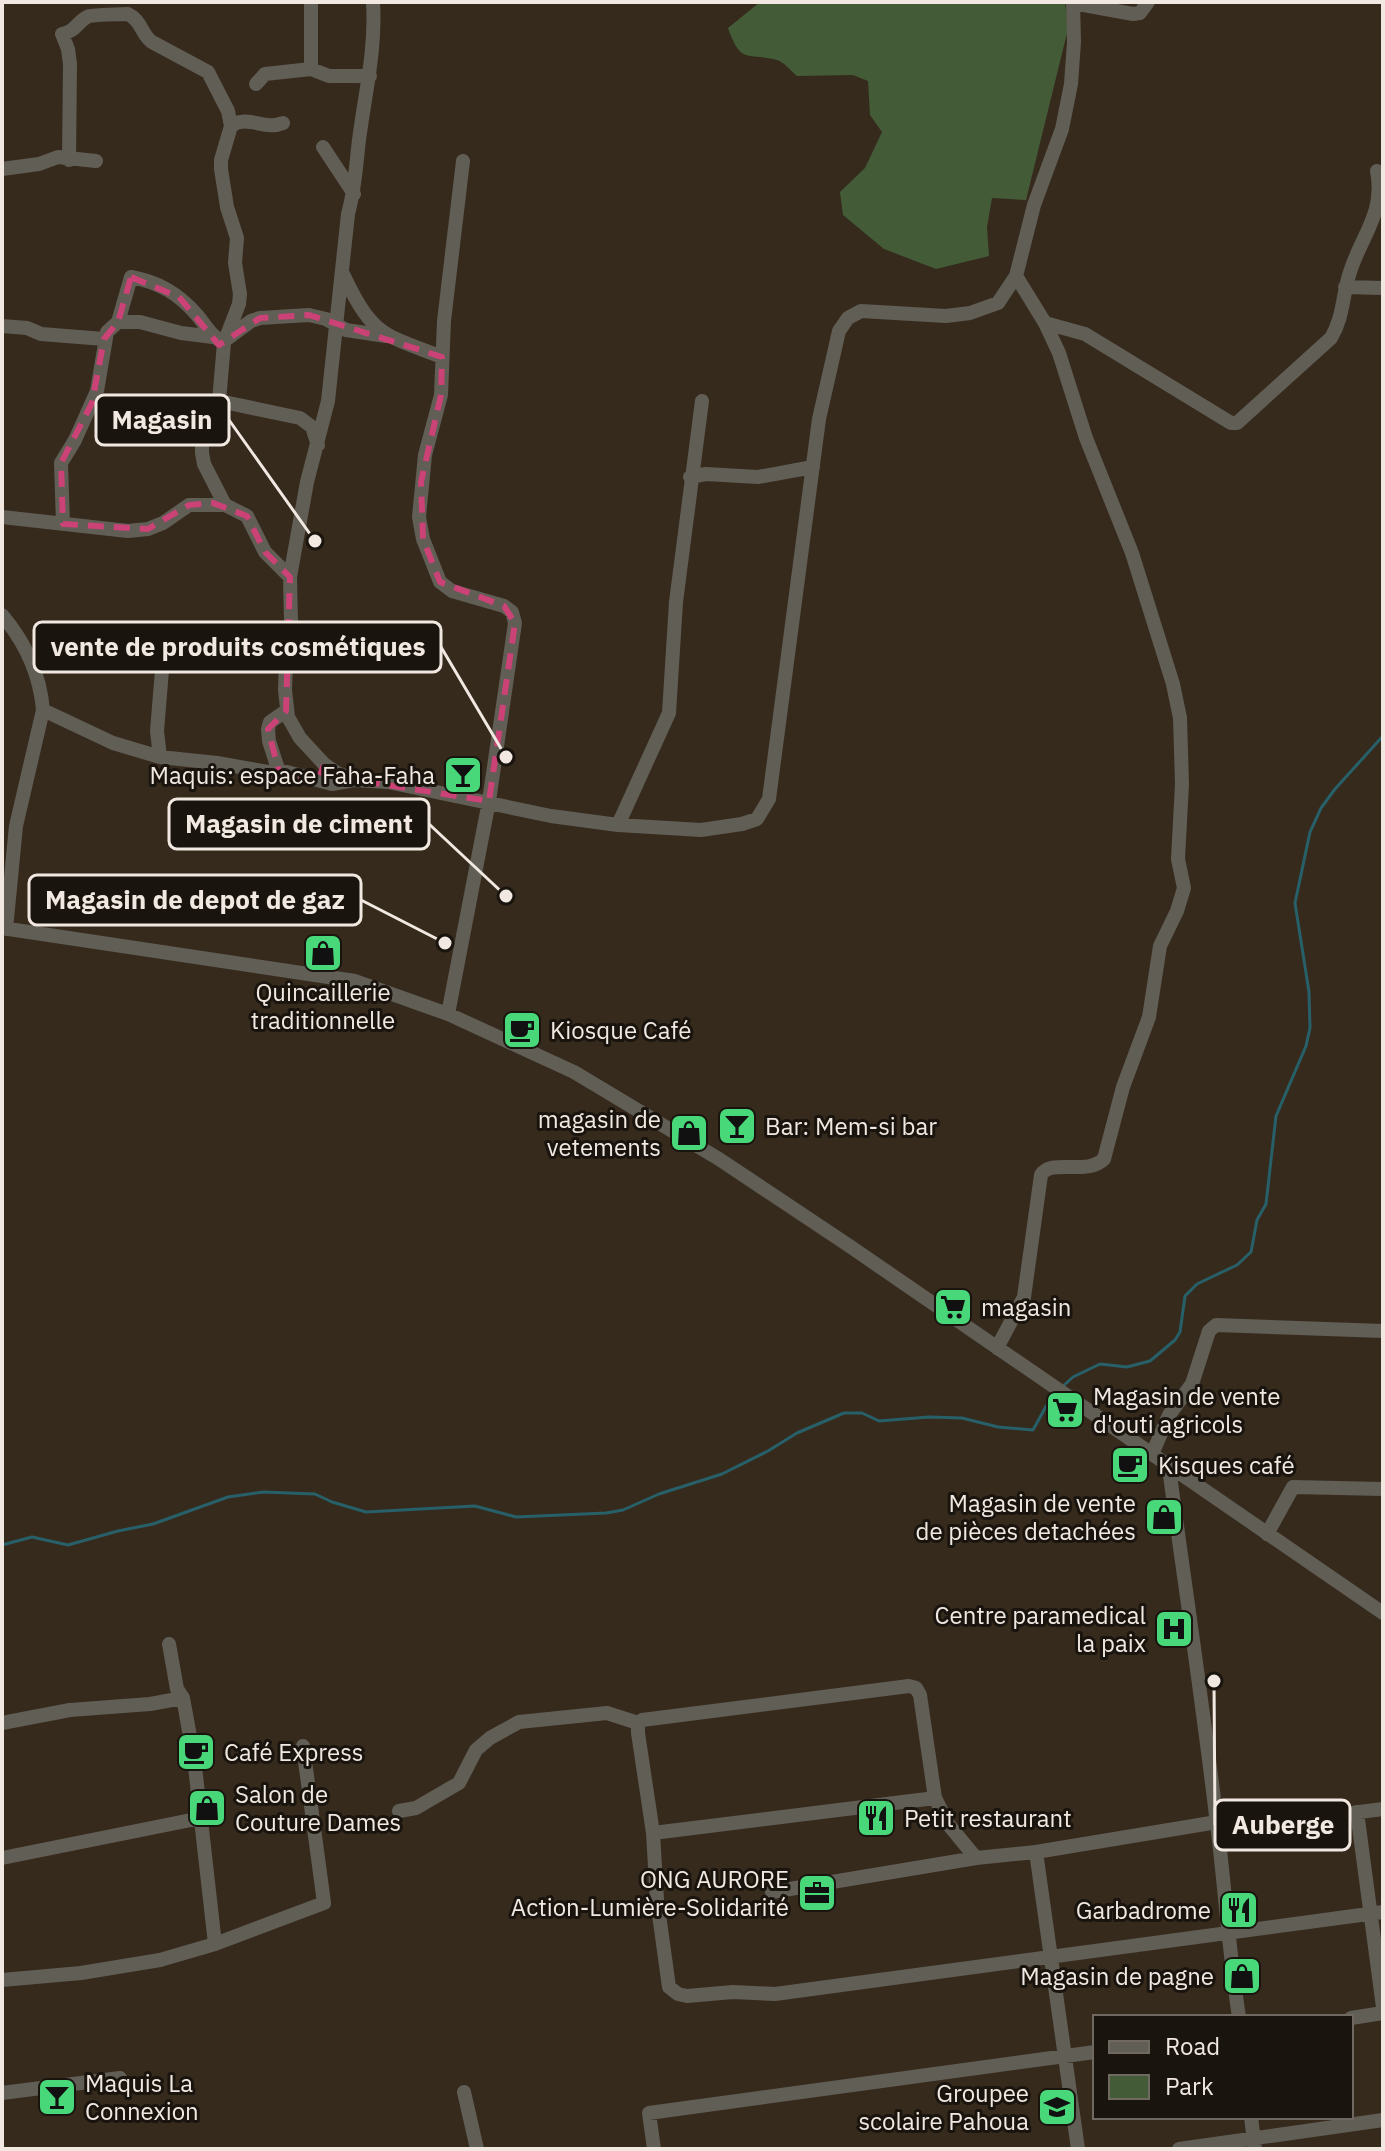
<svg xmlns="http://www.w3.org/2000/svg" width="1385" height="2151" viewBox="0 0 1385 2151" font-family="'IBM Plex Sans',sans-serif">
  <rect width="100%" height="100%" fill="#362a1d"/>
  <path fill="#435c37" d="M760,2H1065L1068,29L1026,200L992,198L987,227L989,256L936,269L884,249L843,215L840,192L865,168L882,132L870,115L868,81L853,75L797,76C791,71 784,62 777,60C746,52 741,65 728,28Z"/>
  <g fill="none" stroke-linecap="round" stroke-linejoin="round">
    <path stroke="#286069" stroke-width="3" d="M1062,1387L1073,1377L1100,1364L1127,1367L1150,1361L1175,1340L1180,1332L1185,1296L1197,1284L1237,1265L1251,1252L1257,1220L1266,1204L1276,1116L1306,1046L1310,1028L1309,992L1295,903L1310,832L1321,808L1335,789L1383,736
      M2,1545L32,1537L68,1545L118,1531L153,1524L228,1497L263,1492L315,1494L332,1502L366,1512L475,1506L516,1517L606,1513L623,1510L659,1494L722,1474L768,1451L797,1433L844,1413H862L879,1421L929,1417L962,1418L998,1427L1033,1430L1049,1401L1057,1393"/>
    <path stroke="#615e56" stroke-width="14" d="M311,2V69L329,76H370
      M373,2C376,50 365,93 359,140C356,165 355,189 348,214L328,401L307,482L290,577L291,623L286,660L285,690L288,717L300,738L324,764L337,773L355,780L388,782L551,816L618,825L701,830L742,824L757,819L769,799L819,419L839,331L848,318L861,311L946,316L970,313L998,303L1016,276L1034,205L1062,129L1071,84L1074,42L1073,2
      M1073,3L1133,14L1140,13L1148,2
      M256,84L265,74L311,69
      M231,126C248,114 264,131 283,123
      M323,147L354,194
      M69,160L70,64L68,49L62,34C77,31 77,21 89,16C91,15 124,14 128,14C142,21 141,34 152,42L208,72L228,111L231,126L221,160V169L227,207L237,238L235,263L240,294L239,304L224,343
      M2,169L39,164L58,157L96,161
      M343,274C372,335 381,334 442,357
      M1345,287L1383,288
      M118,322H140L181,333L213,337
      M1045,323L1085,334L1231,423H1237L1331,338C1344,316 1342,296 1350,272C1362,234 1385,214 1377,171
      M2,326L27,328L41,334L104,339
      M228,338L251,321L260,318L309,315L326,319L346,330L386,336
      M219,401L300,418L312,427L318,445
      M690,477L706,474L758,477L813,467
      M2,517L128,531L148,529L163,523L189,505H225L247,516L265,552L290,577
      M63,524L61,463L75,440L97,391L107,332L118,322L131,277C159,282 179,294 197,315C206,326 211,336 224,343L219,401L202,429V453L204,464L225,505
      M2,615C25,642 40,675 43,710L16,826L6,929
      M43,710L113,743L160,757L217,763L268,772H287L332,784L354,780
      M160,757L157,731L162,670
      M279,772L269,741L268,729L270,722L286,711
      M618,825L669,713L676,602L702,401
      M2,928L355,981L448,1014L574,1072L719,1159L851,1247L1383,1613
      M448,1014L489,801L515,623L512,612L504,606L452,591L440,582L423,539L419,517L425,455L441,395L444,321L463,161
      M997,1348L1024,1297L1041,1175C1051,1158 1087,1176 1104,1159L1123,1087L1149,1017L1160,946L1177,911L1184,888L1178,859L1182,784L1180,718L1173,684L1132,553L1086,438L1059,353L1045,323L1016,276
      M1153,1452L1169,1415L1192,1384L1209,1331L1216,1325L1383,1331
      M1169,1468C1185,1586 1203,1705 1217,1824C1225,1888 1229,1953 1239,2017
      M1267,1534L1293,1487L1383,1489
      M2,1723L70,1710L150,1704L183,1698
      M638,1723V1733L653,1833
      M399,1811L416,1808L459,1783L476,1750L490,1738L519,1722L607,1713L638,1723L642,1720L909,1686L916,1688L920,1695L935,1798
      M1357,1812L1383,2007
      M1217,1822L1036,1852L976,1858L948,1824L935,1798L653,1833L657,1900L669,1987L678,1994L687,1996L733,1992L775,1994L1383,1912
      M1218,1830L1383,1809
      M1036,1852L1078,2149
      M2,1858L201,1818
      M772,1892L976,1858
      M215,1944L324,1903L303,1746
      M2,1980L81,1973L160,1960L215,1944L194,1758L183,1698L177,1689L169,1644
      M1351,2018L1383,2013
      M464,2092L477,2149
      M2,2093L120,2078
      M1251,2117L1255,2149
      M654,2149L649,2113L1095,2052
      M1179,2149L1383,2120"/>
  </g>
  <path fill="none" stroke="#cb4276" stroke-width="6" stroke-dasharray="16 10" stroke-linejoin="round" d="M131,277L179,297L219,345L260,318L309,315L442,357L441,395L421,482L423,539L440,582L504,606L515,623L489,801L355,780L323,767L318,781L279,772L268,729L286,711L290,577L265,552L247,516L213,503L189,505L148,529L63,524L61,463L92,403L104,339L118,322Z"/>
  <defs>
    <g id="bar-square" transform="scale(2)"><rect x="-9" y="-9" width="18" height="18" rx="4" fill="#48d779" stroke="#19140e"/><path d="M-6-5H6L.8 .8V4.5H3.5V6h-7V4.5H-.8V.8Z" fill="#111"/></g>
    <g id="shop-square" transform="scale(2)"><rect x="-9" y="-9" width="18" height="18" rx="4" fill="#48d779" stroke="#19140e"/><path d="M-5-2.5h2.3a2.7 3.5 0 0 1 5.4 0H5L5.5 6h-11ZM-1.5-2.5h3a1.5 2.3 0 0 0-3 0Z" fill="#111"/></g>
    <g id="cafe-square" transform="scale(2)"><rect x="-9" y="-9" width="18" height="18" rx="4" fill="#48d779" stroke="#19140e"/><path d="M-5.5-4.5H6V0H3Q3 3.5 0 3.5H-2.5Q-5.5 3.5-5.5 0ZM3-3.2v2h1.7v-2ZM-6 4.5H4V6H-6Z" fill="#111"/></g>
    <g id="supermarket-square" transform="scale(2)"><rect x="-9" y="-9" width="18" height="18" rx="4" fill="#48d779" stroke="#19140e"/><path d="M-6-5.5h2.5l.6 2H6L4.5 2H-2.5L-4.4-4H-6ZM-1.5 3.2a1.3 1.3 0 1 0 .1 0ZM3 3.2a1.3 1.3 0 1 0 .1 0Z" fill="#111"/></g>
    <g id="hospital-square" transform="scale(2)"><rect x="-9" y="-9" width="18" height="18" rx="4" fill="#48d779" stroke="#19140e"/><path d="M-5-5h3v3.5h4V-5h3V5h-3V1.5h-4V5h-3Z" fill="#111"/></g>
    <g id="restaurant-square" transform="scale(2)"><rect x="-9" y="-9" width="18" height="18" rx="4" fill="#48d779" stroke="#19140e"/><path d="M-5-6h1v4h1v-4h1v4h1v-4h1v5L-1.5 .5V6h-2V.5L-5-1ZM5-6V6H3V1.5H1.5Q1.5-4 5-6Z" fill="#111"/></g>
    <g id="office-square" transform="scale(2)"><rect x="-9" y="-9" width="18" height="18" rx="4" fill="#48d779" stroke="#19140e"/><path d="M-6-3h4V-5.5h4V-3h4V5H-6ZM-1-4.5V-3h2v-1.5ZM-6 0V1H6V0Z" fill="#111"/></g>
    <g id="school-square" transform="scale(2)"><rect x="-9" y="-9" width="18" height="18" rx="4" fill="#48d779" stroke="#19140e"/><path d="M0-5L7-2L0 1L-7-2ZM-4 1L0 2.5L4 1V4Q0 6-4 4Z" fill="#111"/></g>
  </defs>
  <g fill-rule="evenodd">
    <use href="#bar-square" x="463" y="775"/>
    <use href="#shop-square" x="323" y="953"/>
    <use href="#cafe-square" x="522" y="1030"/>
    <use href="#bar-square" x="737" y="1126"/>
    <use href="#shop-square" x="689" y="1133"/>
    <use href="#supermarket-square" x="953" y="1307"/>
    <use href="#supermarket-square" x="1065" y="1410"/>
    <use href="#cafe-square" x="1130" y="1465"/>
    <use href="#shop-square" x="1164" y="1517"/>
    <use href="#hospital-square" x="1174" y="1629"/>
    <use href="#cafe-square" x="196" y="1752"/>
    <use href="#shop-square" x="207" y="1808"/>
    <use href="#restaurant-square" x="876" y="1818"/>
    <use href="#office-square" x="817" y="1893"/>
    <use href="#restaurant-square" x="1239" y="1910"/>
    <use href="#shop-square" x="1242" y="1976"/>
    <use href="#bar-square" x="57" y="2097"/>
    <use href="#school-square" x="1057" y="2107"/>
  </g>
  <g text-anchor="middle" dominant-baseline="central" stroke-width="6" stroke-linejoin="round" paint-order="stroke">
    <g font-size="24" fill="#f1e9e1" stroke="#19140e" text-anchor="start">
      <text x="435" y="775" text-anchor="end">Maquis: espace Faha-Faha</text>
      <text x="323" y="992" text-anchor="middle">Quincaillerie<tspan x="323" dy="28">traditionnelle</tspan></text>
      <text x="550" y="1030">Kiosque Café</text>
      <text x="661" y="1119" text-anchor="end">magasin de<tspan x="661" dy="28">vetements</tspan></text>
      <text x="765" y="1126">Bar: Mem-si bar</text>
      <text x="981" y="1307">magasin</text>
      <text x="1093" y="1396">Magasin de vente<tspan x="1093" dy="28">d'outi agricols</tspan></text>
      <text x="1158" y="1465">Kisques café</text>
      <text x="1136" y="1503" text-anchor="end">Magasin de vente<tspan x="1136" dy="28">de pièces detachées</tspan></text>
      <text x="1146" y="1615" text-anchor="end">Centre paramedical<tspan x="1146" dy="28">la paix</tspan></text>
      <text x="224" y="1752">Café Express</text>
      <text x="235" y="1794">Salon de<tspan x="235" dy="28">Couture Dames</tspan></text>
      <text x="904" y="1818">Petit restaurant</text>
      <text x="789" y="1879" text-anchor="end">ONG AURORE<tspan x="789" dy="28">Action-Lumière-Solidarité</tspan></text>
      <text x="1211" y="1910" text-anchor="end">Garbadrome</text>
      <text x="1214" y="1976" text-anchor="end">Magasin de pagne</text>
      <text x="85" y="2083">Maquis La<tspan x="85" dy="28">Connexion</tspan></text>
      <text x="1029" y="2093" text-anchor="end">Groupee<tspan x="1029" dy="28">scolaire Pahoua</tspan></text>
    </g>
  </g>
  <path fill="none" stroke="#f1e9e1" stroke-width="3" d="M315 541L229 420M506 757L441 647M506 896L429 824M445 943L361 900M1214 1681L1215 1825"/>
  <g fill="#f1e9e1" stroke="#19140e" stroke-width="3">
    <circle cx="315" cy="541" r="8"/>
    <circle cx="506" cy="757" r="8"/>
    <circle cx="506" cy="896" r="8"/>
    <circle cx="445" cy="943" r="8"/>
    <circle cx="1214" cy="1681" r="8"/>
  </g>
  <g fill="#19140e" stroke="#f1e9e1" stroke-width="3">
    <rect x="96" y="395" width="133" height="50" rx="8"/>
    <rect x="34" y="622" width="407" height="50" rx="8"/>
    <rect x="169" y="799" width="260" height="50" rx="8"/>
    <rect x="29" y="875" width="332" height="50" rx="8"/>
    <rect x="1215" y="1800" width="135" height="50" rx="8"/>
  </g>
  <g font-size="26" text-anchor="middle" font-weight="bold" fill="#f1e9e1">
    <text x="162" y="429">Magasin</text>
    <text x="238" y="656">vente de produits cosmétiques</text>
    <text x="299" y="833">Magasin de ciment</text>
    <text x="195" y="909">Magasin de depot de gaz</text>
    <text x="1283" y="1834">Auberge</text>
  </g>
  <rect width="1385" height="2151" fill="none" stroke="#f1e9e1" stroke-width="8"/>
  <rect x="1093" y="2015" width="260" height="104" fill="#19140e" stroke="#6f6962" stroke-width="2"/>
  <rect x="1109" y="2041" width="40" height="12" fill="#615e56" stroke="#6f6962" stroke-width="2"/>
  <text x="1165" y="2055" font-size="24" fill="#f1e9e1">Road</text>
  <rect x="1109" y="2075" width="40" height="24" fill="#435c37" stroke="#6f6962" stroke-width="2"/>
  <text x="1165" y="2095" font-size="24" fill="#f1e9e1">Park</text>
</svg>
